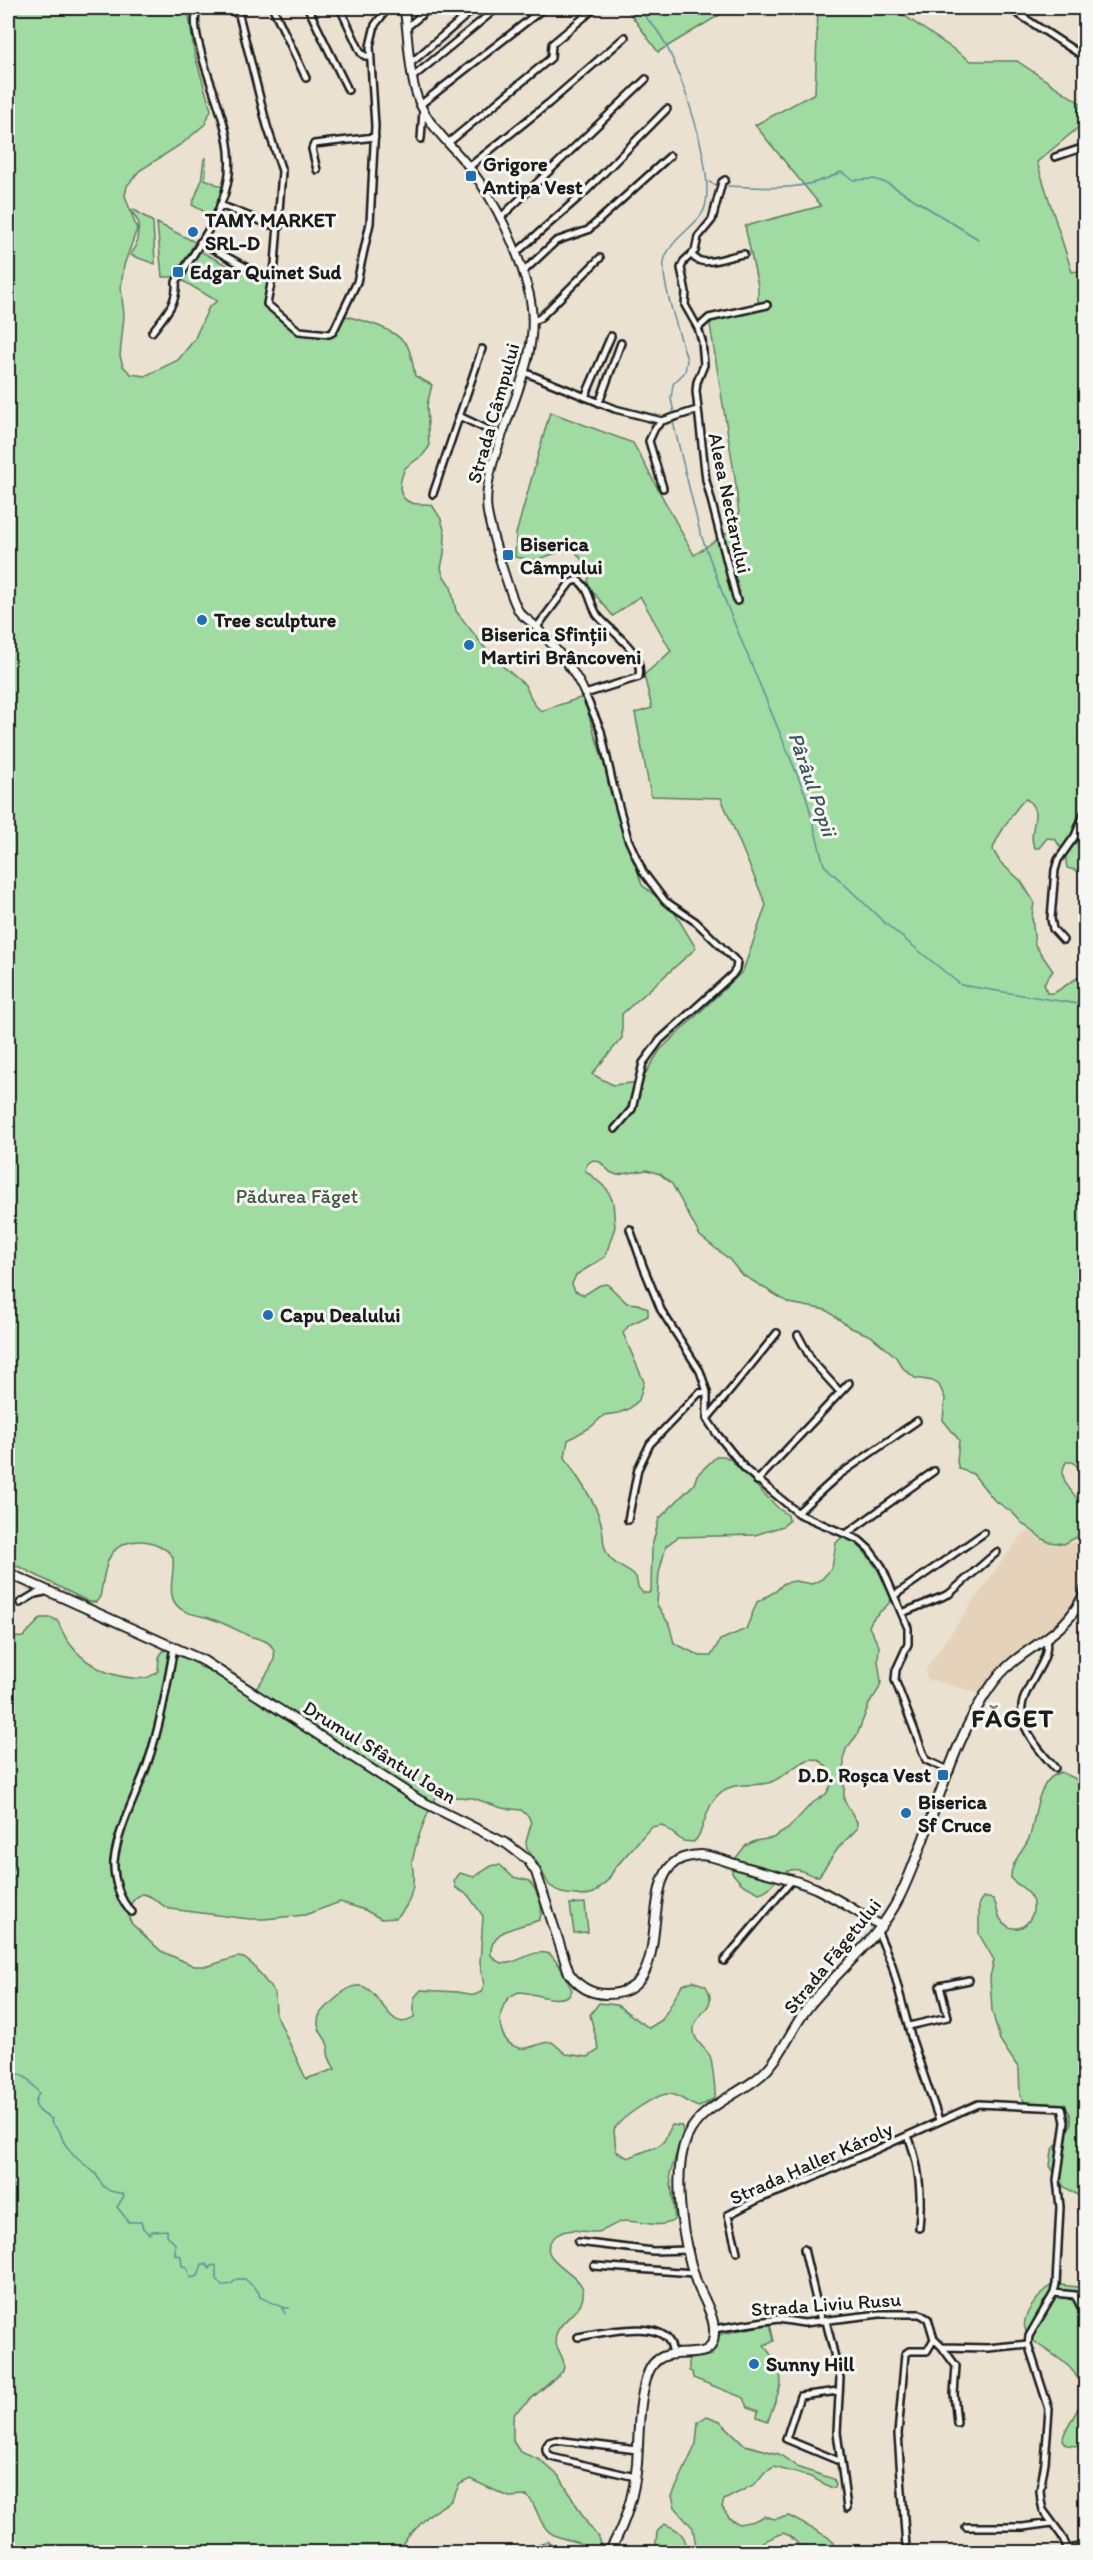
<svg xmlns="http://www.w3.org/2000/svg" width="1093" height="2560" viewBox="0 0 1093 2560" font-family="Itim,sans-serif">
  <rect width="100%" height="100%" fill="#ebe1d1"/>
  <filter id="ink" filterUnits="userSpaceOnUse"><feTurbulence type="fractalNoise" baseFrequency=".0167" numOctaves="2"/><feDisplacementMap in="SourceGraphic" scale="12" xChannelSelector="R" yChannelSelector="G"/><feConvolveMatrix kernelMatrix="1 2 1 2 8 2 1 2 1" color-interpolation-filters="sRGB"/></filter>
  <g filter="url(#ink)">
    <path fill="#e4d3ba" d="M1029,1531L1052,1545L1080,1542L1085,1544V1575L1077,1599L1067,1615L1050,1631L997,1668L979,1693L928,1679L925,1673L929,1664L1001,1562L1024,1533Z"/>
    <path fill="#a0dba2" stroke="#5e7c5f" stroke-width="1.5" d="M8,8H188L194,52L211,110L205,124L183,143L139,171L127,186L125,196L137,229L124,265L121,287L124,316L120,356L123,366L131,374L145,376L178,360L194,340L209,307L217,301L183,281L198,250L236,270L254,272L270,280L265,304L269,310L294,331L333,336L346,316C365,321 393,328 406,344C412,351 413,367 415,376L432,385L427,405L429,447L423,455L405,468C400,480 395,498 412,503C418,505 425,503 432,505L441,519L445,533L444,554L441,568L443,575L451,587L456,611L492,657L525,685L534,704L541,711L583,697L642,885L673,910L696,948L622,1014V1038L592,1074L613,1085L640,1082L660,1050L743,971L766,905L721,798L651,796L635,713L652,708L644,675L671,651L640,596L613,616L588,586L589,570L573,548L535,560L515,557L516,534L550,412L633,443L694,555L740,524L735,478L710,325L713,320L758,309V286L745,226L821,206L755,125L815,93L818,8H900L902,14L971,61H1017L1086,107L1085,122L1037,162L1072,272L1085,270V867L1078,871L1067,868L1065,854L1055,839L1047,838L1039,848H1035C1025,832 1046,812 1026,799C1019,802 994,841 993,850L1000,862L1021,881L1034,902L1032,917L1035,945L1053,971L1044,983L1047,993H1054L1085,973V1475L1073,1462H1066C1055,1481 1077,1494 1084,1509C1087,1514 1085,1522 1085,1528L1080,1531L1077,1537L1064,1544L1049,1542L1043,1539L1022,1523L1012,1512L994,1500L973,1474L959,1469L957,1462L959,1440L943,1420L945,1398L939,1385L933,1381L915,1378L903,1368L895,1356L871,1336L851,1328L826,1310L789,1303L741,1274L729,1259L700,1236L672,1184L660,1174L647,1170L617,1175L610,1172L600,1162L593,1160L587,1164L585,1170L607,1189L613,1202L615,1227L605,1257L576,1275L572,1284L575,1291L584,1295L600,1285L607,1284L627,1303L638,1304L648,1309V1316L629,1325L623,1333L644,1382L639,1400L629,1409L619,1413L604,1415L591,1427L568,1440L565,1457C577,1479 597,1501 602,1527C604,1538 602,1548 610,1558C617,1567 628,1569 636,1577L638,1587L643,1593H649L651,1590L652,1546L659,1519L694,1484L697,1475L717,1456H724L730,1459L779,1509L788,1515L789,1521L783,1526L755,1535L678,1537L666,1546L659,1573L657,1605L669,1624L674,1643L700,1656H711L720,1640L746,1629L757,1602L776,1591L784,1583L795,1581L812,1584L822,1579L832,1568L836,1543L841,1538C859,1534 885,1581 892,1596C889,1610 873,1612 869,1627L879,1646L878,1660L881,1682L879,1689L869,1704L857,1735L846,1749L844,1756V1800L857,1822V1829L839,1847L819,1876C808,1877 802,1867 791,1870C777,1873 773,1890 759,1893L742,1884L732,1873V1863L745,1846L755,1841L773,1838L788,1829L811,1804L826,1794L832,1784V1778C816,1735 788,1779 768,1783C751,1787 733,1781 719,1794C705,1806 703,1837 693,1842L683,1841L662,1825L651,1827L615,1868L608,1880L594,1893L583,1896L561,1893L549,1885L538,1864L527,1849L526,1842L531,1824L529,1817L521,1810L502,1808L473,1798L439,1796L436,1797C426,1816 417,1837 413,1858C411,1863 413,1866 413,1871C415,1889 409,1907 396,1918L381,1919L365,1910L340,1902L305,1915L264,1919H249L170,1909C159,1905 154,1895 142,1894C130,1900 124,1912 132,1924L161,1951L194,1966H208L237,1957L244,1958L253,1965L275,1993L276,2014L306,2079L335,2069C332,2064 328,2058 328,2052C327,2045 330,2050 327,2043C325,2036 317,2031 318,2022C318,2012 326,2007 333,2001C340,1995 347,1987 356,1986C380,1982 388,2038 414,2017V1998L421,1990L458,1992L475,1995L481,1992L484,1985L480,1963L483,1916L468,1895L456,1888L454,1881L460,1873L474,1877L493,1865H500L513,1877L530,1881C537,1892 546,1909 539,1920C520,1928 489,1928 491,1955C508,1978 528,1945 550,1954L559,1965L572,1990L569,1996C551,2003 537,1993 519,1992C515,1994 509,1996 507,2000C495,2016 499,2044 520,2048C533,2050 540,2041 552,2042L566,2054L588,2057L599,2050L590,2015L599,2003L617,2005L649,2028L662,2020L682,1985L693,1981L706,1986C719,2009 697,2010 694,2028C692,2040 705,2047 710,2056C712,2062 716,2092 715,2098L699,2107C689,2105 679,2094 669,2094C657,2093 619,2119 614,2130L616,2151L628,2158L658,2146L664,2141L672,2125L682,2126L683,2133L670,2174L675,2219C663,2230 641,2221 626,2221C615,2221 608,2231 597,2232C583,2233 570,2226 557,2235C529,2256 577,2271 582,2287C589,2308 564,2316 557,2332C550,2347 568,2356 563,2371L515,2413L513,2420V2441L520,2452L540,2460L560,2477L587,2523L598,2537L600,2544L598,2550C588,2551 585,2545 576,2542C554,2536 546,2536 537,2512C534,2506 533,2501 527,2496L509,2497L470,2479L460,2484L451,2501L430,2514L407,2538L402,2544L401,2552H8V1638L23,1637L41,1618H52L58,1621C69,1653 98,1675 132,1678C142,1679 149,1679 158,1671L159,1657L163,1651L174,1649L184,1653L200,1667L224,1675L251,1695C261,1681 289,1653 265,1641C259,1638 253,1638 247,1635C235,1629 222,1622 209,1618C198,1615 182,1614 175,1603C167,1591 175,1572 173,1557C159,1538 125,1534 111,1555C104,1565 103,1584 100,1597L96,1602H89L20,1567L8,1565Z
      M626,8H731L658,52Z
      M206,158L205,179L225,188L212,216L192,205L201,182L204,159Z
      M133,209L153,222L155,264L130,255L136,247L139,223L131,210Z
      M157,223L195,242L175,277H162Z
      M1061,1772L1074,1778L1086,1788L1085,2200L1063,2186L1050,2166L1052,2151L1071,2125C1074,2098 1043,2104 1027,2104L1020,2096L1019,2069L1000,2040L992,2011L990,1977L994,1960L979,1934V1903L983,1897L993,1899C998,1906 996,1915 1002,1921C1018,1941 1042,1916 1030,1895C1025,1888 1017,1885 1011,1879C1010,1861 1024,1852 1030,1836C1036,1817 1036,1779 1061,1772Z
      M585,1903L588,1932L574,1933L570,1904Z
      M1061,2285L1085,2288V2447L1067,2445L1063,2440C1063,2426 1084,2410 1081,2390C1075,2341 980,2350 1050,2286Z
      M770,2324L774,2341L764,2345L780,2368L781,2385L768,2421L757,2417L758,2411L748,2407L744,2398L693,2378L692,2372L689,2371V2359L712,2355L716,2346L717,2335Z
      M707,2416L720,2421L745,2445L779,2454L799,2468L834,2479L836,2484L835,2488H832L811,2477L774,2467L764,2473L755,2484L724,2500L722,2507L730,2519L739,2524L754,2521L764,2516L774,2519L789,2516L828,2537L833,2542L834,2552H806L790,2536L783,2533L762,2542L754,2552H697L693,2528L675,2507L672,2496L696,2444L698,2422Z
      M664,2524C679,2529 687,2536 687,2552H655L657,2532Z
      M547,2541L558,2552H488L494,2548L516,2552Z"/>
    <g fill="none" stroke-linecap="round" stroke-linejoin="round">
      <path stroke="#628c9c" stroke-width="1.5" d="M637,8C645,17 655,26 661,36C681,69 715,170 705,207C700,225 668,239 664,262C661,284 681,337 687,360L685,372L673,384L671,399L674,413
        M709,182L716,185
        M728,186C770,188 803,192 841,172L854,180L874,179L889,184L978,239
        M673,422L700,532L728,608L806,796L824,865L886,924L961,985L1078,1004L1086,1008
        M8,2040L9,2046L8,2047
        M8,2066L14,2077L19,2074L28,2079L39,2093L35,2102L38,2111L52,2119L51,2122L60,2132L63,2141L73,2155L95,2173L103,2186L110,2191L123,2194L124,2196L117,2207L129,2222H141L143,2228L149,2234L152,2231L167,2230V2235L175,2244V2255L181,2256L182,2266L187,2267L190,2278L198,2276L202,2264H206L210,2269L211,2266L216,2265V2279L222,2286L231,2284L237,2279H245L258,2291L260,2297L284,2308H289
        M282,2308L285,2314"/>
      <g stroke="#1c1c1c" stroke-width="10">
        <path id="minor" d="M273,8L306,78
          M308,8L348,90
          M340,8L361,53L365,56H369
          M1009,8L1086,58
          M197,9L233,11L239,15L267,126L282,171L275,264L267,304L299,331L329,334L333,332L357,282L370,223L375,126L370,46L375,25L388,8
          M407,27L430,8
          M412,62L475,8
          M413,77L497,8
          M420,105L544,8
          M421,139L423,111
          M448,143L551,58L552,44L595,8
          M1055,157L1085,147
          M469,167L549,103L625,37
          M317,170L312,149L314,144L375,137
          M725,180L722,182L712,220L698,237L695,251L684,261L681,268L686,292L685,305L698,328L702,341L704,365L697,382L696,391L706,480L737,601
          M220,205L279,228
          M500,218L646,79
          M200,242L251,270
          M516,253L585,192L667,109
          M692,255C702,270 729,255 744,254
          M523,272L556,241L588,230L670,156
          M533,321L540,318L600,258
          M698,328L709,318L767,305
          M152,332C164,316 178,303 176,282C194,252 219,220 227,185C238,141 212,95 201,52C197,37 193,23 197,8
          M524,372L615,409L662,421
          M585,397L611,336
          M599,403L621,343
          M459,416L501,436
          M662,421L655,428L649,441L663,488
          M662,421L697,410
          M433,494L482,349
          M537,627L570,583L577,580C590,587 590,605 598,616C613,634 644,651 639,677L585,694L601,731L613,785L628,839L643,872L665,901L696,922L737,962L736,969L732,975L660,1040L643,1063L632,1109L615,1129
          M1063,940L1053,929L1051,919L1055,870L1058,860L1075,836L1086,809
          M630,1229L643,1266L661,1310L700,1371L707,1392V1419L717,1434L746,1470L799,1514L859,1540L869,1549L881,1565L908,1628V1644L896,1670L895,1680L926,1760L950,1771
          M798,1335L812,1361L840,1392
          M707,1419L777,1333
          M757,1481L849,1383
          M797,1513L839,1475L917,1421
          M628,1520L638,1469L650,1444L699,1393L707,1392
          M846,1534L934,1471
          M895,1595L984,1533
          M20,1603L35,1594L49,1591
          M902,1613L949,1594L997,1552
          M1046,1640C1048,1648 1046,1655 1042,1663C1036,1675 1027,1688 1023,1701C1016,1726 1040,1751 1055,1768
          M132,1912C120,1902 113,1878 114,1861C118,1828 136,1796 147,1765C160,1727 167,1686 174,1647
          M878,1932L892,1965L912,2040L939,2120
          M724,1961L792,1880
          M909,2026L948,2017L940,1986L969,1980
          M908,2136C920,2165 922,2196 919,2228
          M578,2242L653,2251L689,2250
          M804,2249L821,2321
          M737,2252L728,2215L759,2199L799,2184L978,2104L1062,2108L1065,2122L1057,2180L1060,2207L1056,2284L1054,2293L1029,2336L1028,2344L1049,2409L1045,2462L1040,2491L1041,2501L1043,2510L1062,2536L1069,2552
          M594,2266L694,2273
          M1054,2293L1075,2295L1086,2317
          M826,2321L840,2378L837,2432L847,2508
          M714,2329L778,2319L804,2323L880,2314H920L928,2319L934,2339L942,2347L988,2348L1028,2344
          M578,2337C601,2333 673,2315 672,2353
          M942,2347L956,2366L954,2394L957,2423
          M838,2391L800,2396L786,2439L839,2461
          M635,2477L551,2457L546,2451V2447L549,2442L556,2440L637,2450
          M966,2527H1023L1052,2523
          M906,2547L898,2434L905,2354L909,2351H927L934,2339
          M1068,2548L1086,2545"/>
      </g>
      <g stroke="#1c1c1c" stroke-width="11">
        <path id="tertiary" d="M404,8C409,37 408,80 421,106C432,129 453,147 469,167C497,203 518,249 529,293C542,347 514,397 498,447C491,467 485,488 487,509C489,526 511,601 520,613C525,618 532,622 537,628C555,647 575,670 585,694"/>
      </g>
      <g stroke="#1c1c1c" stroke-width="12">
        <path id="secondary" d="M8,1573L204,1661L419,1800L507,1844L528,1860L536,1872L569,1973C578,1986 589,1994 606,1994C681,1995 633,1875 683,1858C689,1856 695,1855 701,1855C715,1856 728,1862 741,1866C765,1873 791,1878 815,1888C838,1899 860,1914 882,1926
          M609,2552C625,2525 634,2496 637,2464C639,2435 638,2404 647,2376C661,2331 716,2376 714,2330C714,2315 702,2296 696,2281C683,2243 671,2174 687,2137C703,2101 748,2094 771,2065C786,2047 794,2024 809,2006C839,1969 877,1941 899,1898C932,1831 949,1743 993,1683C1021,1644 1069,1639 1086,1588"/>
      </g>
      <use href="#minor" stroke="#f6f6f2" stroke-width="5"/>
      <use href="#tertiary" stroke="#f6f6f2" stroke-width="7"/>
      <use href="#secondary" stroke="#f6f6f2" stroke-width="8"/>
    </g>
  </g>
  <g fill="#1f6fb2" stroke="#f6f6f2" stroke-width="2">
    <rect x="465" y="170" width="12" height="12" rx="3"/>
    <circle cx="193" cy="232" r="6"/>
    <rect x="172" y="266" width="12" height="12" rx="3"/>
    <rect x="502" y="549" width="12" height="12" rx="3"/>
    <circle cx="202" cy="620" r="6"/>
    <circle cx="469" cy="645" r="6"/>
    <circle cx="268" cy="1315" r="6"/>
    <rect x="937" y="1769" width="12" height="12" rx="3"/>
    <circle cx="906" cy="1813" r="6"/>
    <circle cx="754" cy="2364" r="6"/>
  </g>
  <g text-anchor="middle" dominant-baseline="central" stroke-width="6" stroke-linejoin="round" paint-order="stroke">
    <g font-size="20" font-weight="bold" fill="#1c1c1c" stroke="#f6f6f2" text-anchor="start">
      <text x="483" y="164">Grigore<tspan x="483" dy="23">Antipa Vest</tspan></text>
      <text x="205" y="220">TAMY MARKET<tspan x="205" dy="23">SRL-D</tspan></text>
      <text x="190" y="272">Edgar Quinet Sud</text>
      <text x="520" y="544">Biserica<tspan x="520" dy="23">Câmpului</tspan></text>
      <text x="214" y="620">Tree sculpture</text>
      <text x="481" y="634">Biserica Sfinții<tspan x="481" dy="23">Martiri Brâncoveni</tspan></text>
      <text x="280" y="1315">Capu Dealului</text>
      <text x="931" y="1775" text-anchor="end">D.D. Roșca Vest</text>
      <text x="918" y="1802">Biserica<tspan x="918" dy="23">Sf Cruce</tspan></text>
      <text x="766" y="2364">Sunny Hill</text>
    </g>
    <g font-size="20" fill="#1c1c1c" stroke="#f6f6f2">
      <text transform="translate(493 413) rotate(-74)">Strada Câmpului</text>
      <text transform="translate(730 503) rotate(78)">Aleea Nectarului</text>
      <text transform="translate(380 1752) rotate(32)">Drumul Sfântul Ioan</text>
      <text transform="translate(832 1956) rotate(-51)">Strada Făgetului</text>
      <text transform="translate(811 2163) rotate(-24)">Strada Haller Károly</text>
      <text transform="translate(826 2304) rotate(-4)">Strada Liviu Rusu</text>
    </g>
    <g font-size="20" fill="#454" stroke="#f6f6f2">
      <text x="297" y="1196">Pădurea Făget</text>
    </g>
    <g font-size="21" font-style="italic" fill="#3f545c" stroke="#f6f6f2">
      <text transform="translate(813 784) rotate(71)">Pârâul Popii</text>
    </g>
    <g font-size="26" font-weight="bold" letter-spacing="1.5" fill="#1c1c1c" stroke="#f6f6f2">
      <text x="1013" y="1718">FĂGET</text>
    </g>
  </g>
  <rect width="1093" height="2560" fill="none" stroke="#f6f6f2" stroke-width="30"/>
  <rect x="15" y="15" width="1063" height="2530" fill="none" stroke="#1c1c1c" stroke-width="2" filter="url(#ink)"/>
</svg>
